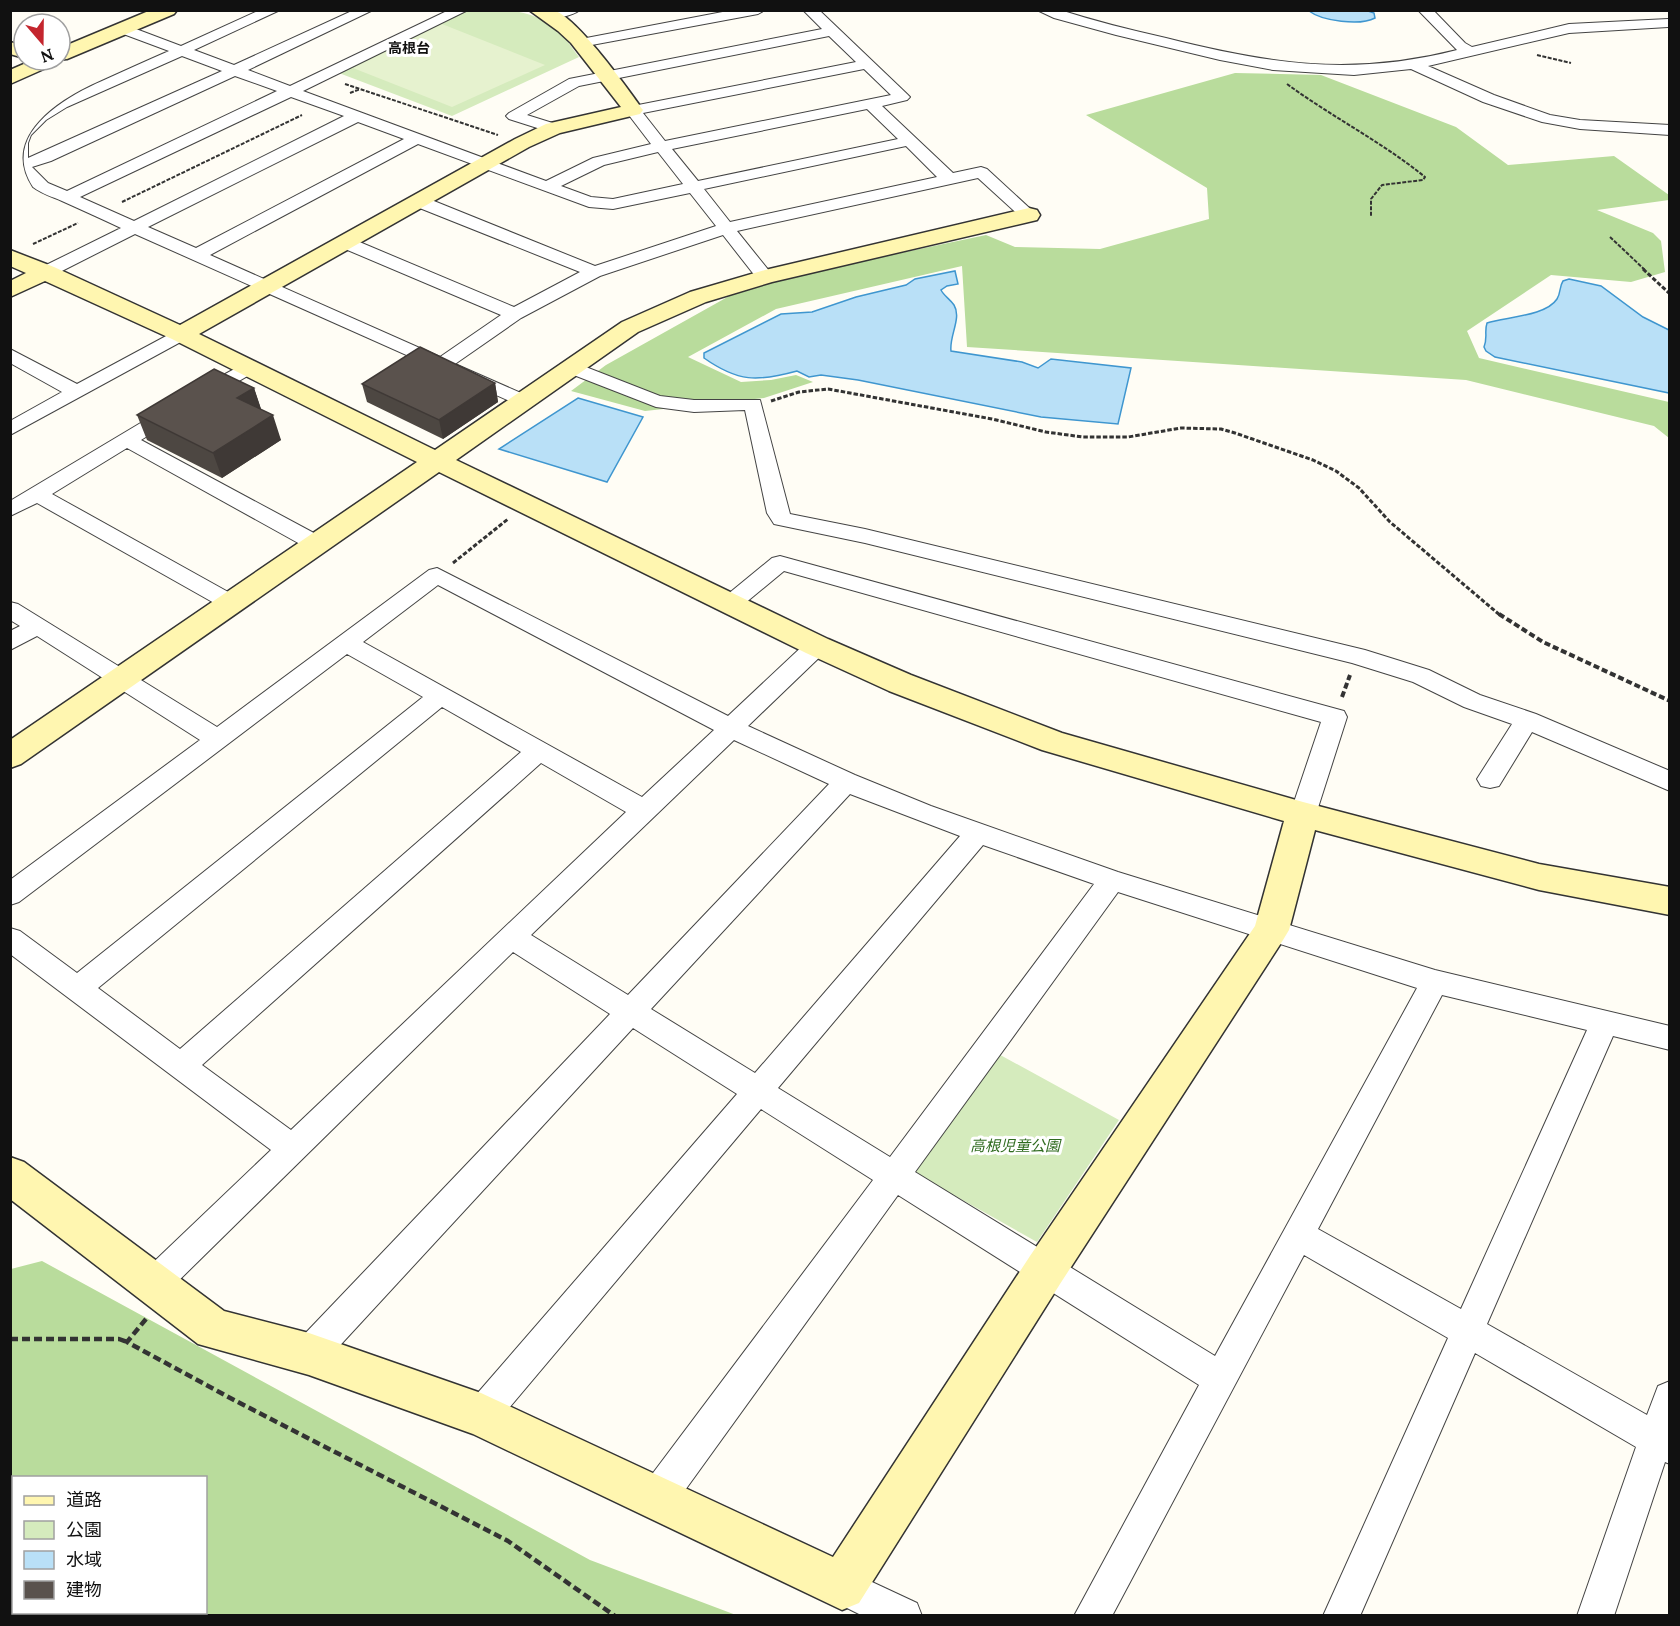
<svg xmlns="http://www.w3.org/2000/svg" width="1680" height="1626" viewBox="0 0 1680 1626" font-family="Lora,'Noto Sans JP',serif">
  <rect width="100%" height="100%" fill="#fffdf5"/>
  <path fill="#d5ebbd" d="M459,10C491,10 523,6 551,25C562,31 571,47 579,57L452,116L331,70Z
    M993,1051L1119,1120L1037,1242L911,1171Z"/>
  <path fill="#b9dc9c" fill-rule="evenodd" d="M1235,73L1321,75L1456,127L1508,165L1614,156L1669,195V200L1597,210L1653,233L1661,241L1665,272L1631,282L1551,275L1467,331L1479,358L1669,402V438L1654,426L1466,380L967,347L962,266L776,309L688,357L741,382L771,380L796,375L813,382L764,398L645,411L571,391L606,365L749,285L986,235L1015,247L1100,249L1209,219L1207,188L1086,115Z
    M42,1261L590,1560L736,1615H11V1269ZM14,1478H206V1612H14Z"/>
  <path fill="#e6f2cf" d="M442,24L545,65L452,107L353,68Z"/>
  <path fill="#b9e0f7" stroke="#3f96cf" stroke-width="1.5" d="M1309,11H1368L1374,13L1375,18C1360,26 1322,21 1309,11Z
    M955,271L958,284L947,286L941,290C944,296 950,299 954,305C962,318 949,336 951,351L1022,362L1038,368L1051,359L1131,368L1118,424L1041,417L858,380L821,375L809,377L797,371C757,382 738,382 704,358V353L781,314L812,312L856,297L906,285L915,279Z
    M1569,279L1601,286L1643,317L1669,330V393L1495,357L1486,351L1484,347C1488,337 1484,332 1487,323C1506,317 1546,316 1557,299C1561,293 1559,287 1563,281Z
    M578,398L643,417L607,482L499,449Z"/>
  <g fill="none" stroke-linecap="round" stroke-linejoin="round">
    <g stroke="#444" stroke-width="2">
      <path id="street" d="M260,10H280L194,50L234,65L354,10H373L248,70L290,86L449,10H468L303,91L546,181L593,158L651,144L625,110L628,107L856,62L829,36L579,86L527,115L559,125L561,128L559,131L553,133L509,119L506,116L509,113L569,79L822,29L803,10H819L907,94L910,97L907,100L882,106L953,173L981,167L987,169L1037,215L1035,219H1023L978,178L737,231L774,277L771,281H759L723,235L600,276L521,318L455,364L530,397L533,401L530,405L523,407L135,234L52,276H40L37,272L40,268L121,228C102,219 82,210 62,201C53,197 42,194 33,187C0,136 61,99 102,81C124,71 146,61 169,51L118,32L116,29L118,26H128L181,46ZM182,56L222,71L28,158V143L31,135L46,120L67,107ZM864,69L891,95L665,141L643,113ZM235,76L277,91L67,191L48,183L32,167L51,161ZM291,97L344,116L134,221L80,197ZM867,109L898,139L698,181L672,149ZM358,122L404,139L196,248L148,227ZM418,144L589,207L613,209L690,193L716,226L595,266L424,197H412L410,201L412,205L580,272L514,307L350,238H338L335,242L338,246L501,315L440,357L210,255ZM906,146L937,177L730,222L704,189ZM658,152L683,184L613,199L591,197L561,186L604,165Z
        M550,10H580C572,16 554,20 544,18L542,15L544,12Z
        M733,10H765L758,14L581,47L574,43L581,39Z
        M1037,10H1060C1095,21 1130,30 1166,38C1269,64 1352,77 1457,50L1418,10H1433L1465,43L1472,47L1569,24L1668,19V27L1569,33L1428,66L1494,95L1550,115L1580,120L1670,125V135L1580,129L1542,122L1483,102L1411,69L1354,75L1273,70L1220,60L1116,35L1054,18Z
        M181,328L188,330L190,334L188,338L10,435V421L62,392L10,363V349L77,384Z
        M249,361L256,363L259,367L256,371L210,398H196L193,394L196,390Z
        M573,362L660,396L694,400H760L790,514L865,529L1365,650L1429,670L1480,695L1536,714L1670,771V791L1532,732L1499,786L1490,788L1481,786L1477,779L1512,724L1464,707L1413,682L1352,663L865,543L774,524L767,513L745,410L694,412L656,407L566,372L563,368L566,364Z
        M171,407L178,409L181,413L178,417L141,440L325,539L328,544L325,549L317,551L309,549L127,448L52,494L239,598L242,603L239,608L231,610L223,608L37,503L10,516V501L164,409Z
        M780,556L1344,711L1347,717L1316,814L1312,821L1303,824L1294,821L1290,814L1321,722L784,571L738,609L730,611L722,609L719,604L722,599L772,558Z
        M437,568L728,716L809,640L817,638L825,640L829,646L825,652L748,726L855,775L931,806L1118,872L1435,970L1670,1026V1050L1613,1036L1487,1324L1647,1415L1658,1386L1670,1381V1464L1665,1462L1614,1616H1577L1636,1447L1475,1353L1360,1616H1323L1448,1338L1304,1255L1112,1616H1074L1199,1385L898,1195L670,1511L657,1516L644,1511L639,1498L644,1485L873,1180L761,1109L493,1427L481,1432L469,1427L464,1415L469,1403L737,1094L633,1028L321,1366L309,1370L297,1366L292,1354L297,1342L610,1014L513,952L163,1296L152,1300L141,1296L136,1285L141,1274L271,1150L10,954V928L20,931L77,973L423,697L347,654L19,902L10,905V880L200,740L37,636L10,650V631L20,626L10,620V602L18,604L217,727L429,570ZM438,585L714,730L642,797L363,642ZM442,707L521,752L180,1049L98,988ZM734,740L829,784L628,995L531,935ZM541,763L626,812L291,1130L202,1065ZM850,794L960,836L755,1073L651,1009ZM983,845L1094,884L890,1157L778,1088ZM1118,892L1417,988L1215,1356L915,1172ZM1442,995L1587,1030L1461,1309L1318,1229Z
        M842,1568L917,1603L922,1616H863L829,1599L824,1586L829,1573Z"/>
    </g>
    <g stroke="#333" stroke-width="3">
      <path id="secondary" d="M151,10H177L174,14L67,59L57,60L55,64L10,84V70L33,60H60V48Z
        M529,10C536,10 546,9 553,10C576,16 628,89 643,110L640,114L560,133L529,147L199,334L435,450L622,322L690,292L765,270L1029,208L1037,210L1040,215L1037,220L772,282L706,302L638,332L456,460L828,639L911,675L1062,733L1303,802L1539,864L1670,887V915L1539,890L1315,830L1289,930L1283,940L1060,1284L859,1603L842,1610L473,1434L309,1375L198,1344L10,1199V1157L24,1162L224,1311L309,1333L481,1393L833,1557L1030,1256L1255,926L1284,821L1042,750L889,691L806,653L439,472L21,764L10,768V740L417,462L172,339L45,281L10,297V281L26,273L10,266V250L54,267L180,325L515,139L546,124L621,107L571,43L558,31Z
        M10,42L24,46V58L10,54Z"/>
    </g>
    <path stroke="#333" stroke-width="2" stroke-dasharray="4 1.5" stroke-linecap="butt" d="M1537,55L1571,63
      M345,84L498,135
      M1287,84C1332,117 1382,142 1425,177L1423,180L1382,185L1371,199V216
      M350,93L360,89
      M122,202L302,115
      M1610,237L1645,270
      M33,244L78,223"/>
    <path stroke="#333" stroke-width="3" stroke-dasharray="4.5 2" stroke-linecap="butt" d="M1643,269L1670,294
      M771,401L799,392L828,389L992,419L1046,432L1083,437H1128L1181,428L1221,429L1235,433L1313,460L1336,471L1359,488L1390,522L1501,616
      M453,563L508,519"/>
    <path stroke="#333" stroke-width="4" stroke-dasharray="6 3" stroke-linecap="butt" d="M1499,614L1543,642L1670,701
      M1342,697L1350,675"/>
    <path stroke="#333" stroke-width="4.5" stroke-dasharray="8 4" stroke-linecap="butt" d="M146,1319L127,1342L234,1400L508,1541L615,1616
      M10,1339H119L127,1342"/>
    <use href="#street" fill="#fff" fill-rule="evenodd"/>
    <use href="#secondary" fill="#fff6b0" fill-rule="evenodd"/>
  </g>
  <path fill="#4d4742" d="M495,383L498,402L443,439L367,402L362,384Z
    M254,388L261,409L281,440L222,478L147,440L137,415Z"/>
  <path fill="#3f3936" d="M495,383L498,402L443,439L439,420Z
    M254,388L262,412L237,398Z
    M273,415L281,440L222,478L213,453Z"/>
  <path fill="#5a524d" stroke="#3f3936" stroke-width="1.5" d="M420,347L495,383L439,420L362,384Z
    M214,369L254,388L237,398L273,415L213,453L137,415Z"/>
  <g text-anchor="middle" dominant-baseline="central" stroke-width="6" stroke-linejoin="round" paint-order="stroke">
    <g font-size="14" font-weight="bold" fill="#111" stroke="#fff">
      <text x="409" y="48">高根台</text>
    </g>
    <g font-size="15" font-style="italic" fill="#2f6b1f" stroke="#fff">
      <text x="1015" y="1145">高根児童公園</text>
    </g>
  </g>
  <rect width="1680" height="1626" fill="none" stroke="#111111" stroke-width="24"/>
  <rect x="12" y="1476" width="195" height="138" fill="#ffffff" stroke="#a0a0a0" stroke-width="1.5"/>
  <rect x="24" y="1496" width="30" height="9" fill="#fff6b0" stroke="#a0a0a0" stroke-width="1.5"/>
  <text x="66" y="1506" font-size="18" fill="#111111">道路</text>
  <rect x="24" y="1521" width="30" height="18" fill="#d5ebbd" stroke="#a0a0a0" stroke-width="1.5"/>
  <text x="66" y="1536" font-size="18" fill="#111111">公園</text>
  <rect x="24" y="1551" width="30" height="18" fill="#b9e0f7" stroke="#a0a0a0" stroke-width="1.5"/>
  <text x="66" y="1566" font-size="18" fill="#111111">水域</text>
  <rect x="24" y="1581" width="30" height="18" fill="#5a524d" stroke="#a0a0a0" stroke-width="1.5"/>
  <text x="66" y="1596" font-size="18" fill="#111111">建物</text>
  <g transform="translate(42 42) rotate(160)"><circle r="28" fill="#ffffff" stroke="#a0a0a0" stroke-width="1.5"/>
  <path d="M0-4.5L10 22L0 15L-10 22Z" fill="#c4262e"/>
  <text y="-9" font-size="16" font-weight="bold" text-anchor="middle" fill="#111111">N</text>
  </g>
</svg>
